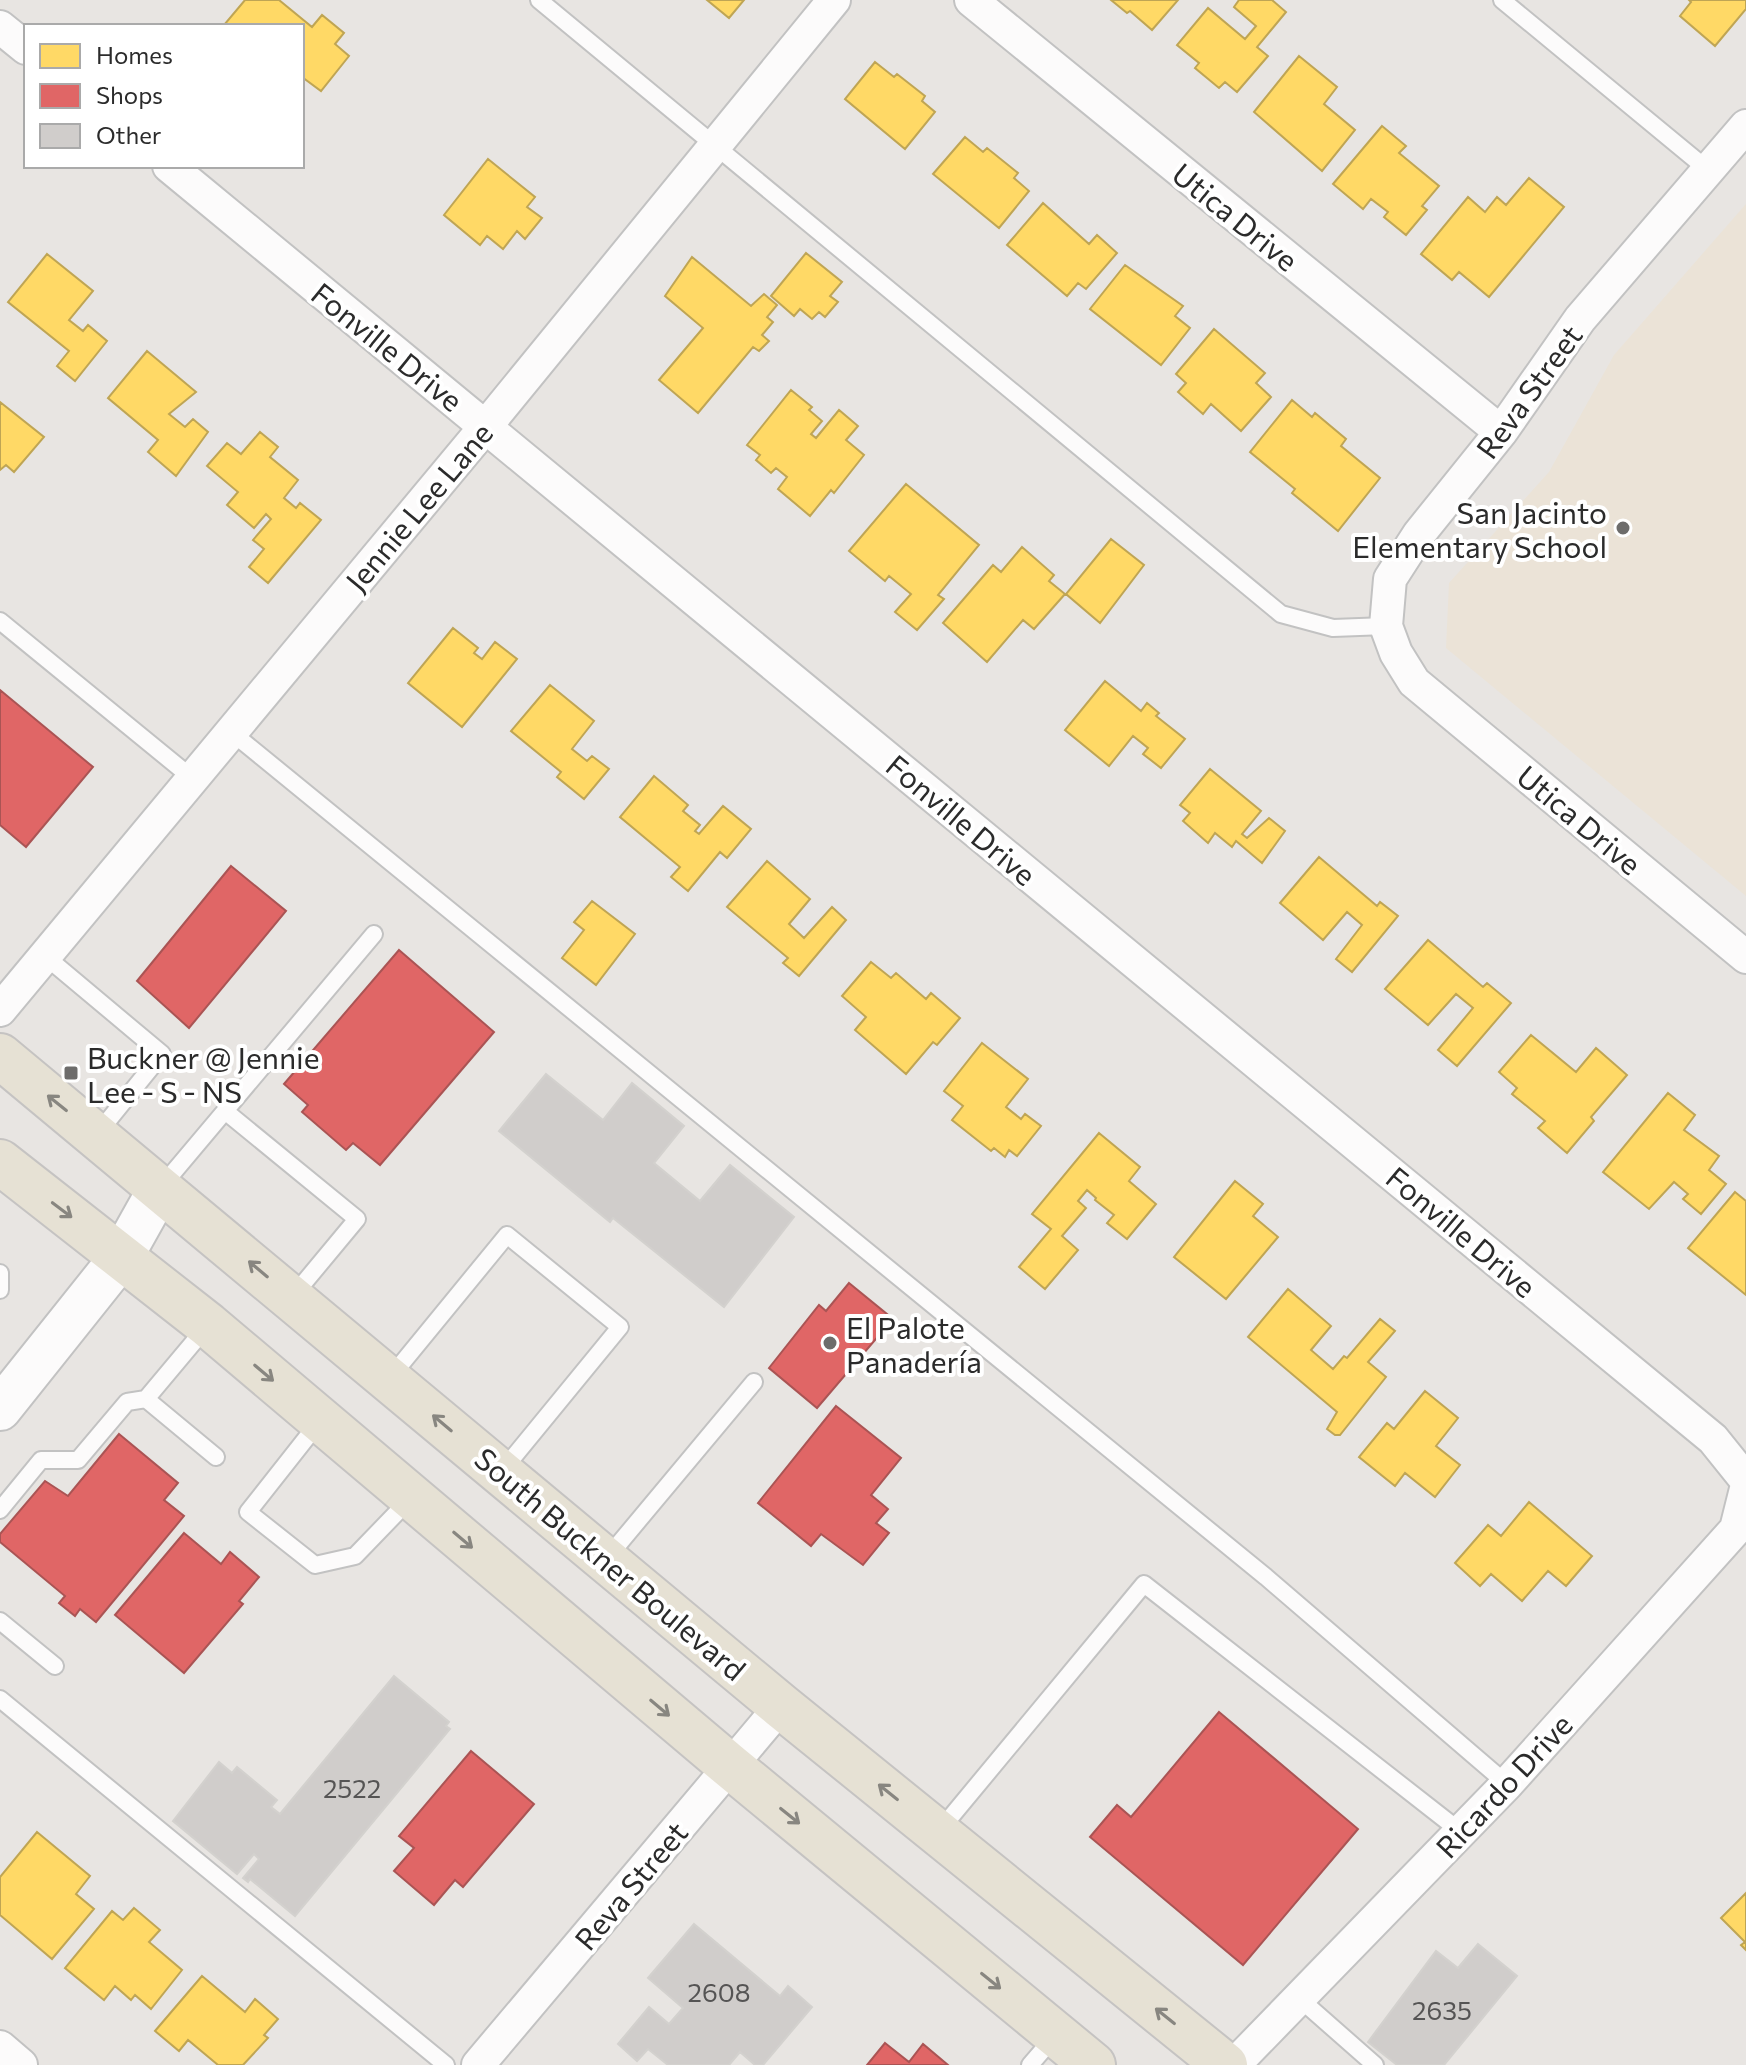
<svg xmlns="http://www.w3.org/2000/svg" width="1746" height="2065" viewBox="0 0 1746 2065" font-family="Commissioner,sans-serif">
  <rect width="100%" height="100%" fill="#e8e5e2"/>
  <path fill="#ebe3d7" d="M1746,204V896L1446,648L1449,583L1549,472L1614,355Z"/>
  <path fill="#ffd966" stroke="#bfa554" stroke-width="2" d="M245,0H279L312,27L322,15L344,33L335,44L349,56L321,91L302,77V26L224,25Z
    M707,0H744L729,18Z
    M1111,0H1178L1152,30L1130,11L1127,13Z
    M1239,0H1272L1286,12L1257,47L1268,56L1237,92L1225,82L1219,88L1195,68L1199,63L1177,45L1208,8L1245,39L1256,26L1234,7Z
    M1689,0H1746V9L1715,46L1680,16L1691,2Z
    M1299,56L1337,87L1324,104L1355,130L1322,171L1254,112Z
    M875,62L894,77L897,74L925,96L922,101L935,112L905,149L845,99Z
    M1382,126L1406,146L1399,153L1439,186L1422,206L1427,210L1406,235L1384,217L1388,212L1371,199L1363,209L1333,184Z
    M965,137L983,152L987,148L1018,173L1014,178L1029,191L999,228L933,174Z
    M488,159L535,197L527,207L542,218L525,239L517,231L503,249L487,236L480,245L444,215Z
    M1529,178L1564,207L1489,297L1459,272L1452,280L1421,254L1468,197L1485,212L1497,197L1506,205Z
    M1043,203L1089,244L1097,235L1117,253L1086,289L1078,283L1067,296L1007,245Z
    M806,253L842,282L830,296L838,302L825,317L819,312L812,319L800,309L794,316L771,296Z
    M47,254L93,291L69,320L83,331L88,325L107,341L75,381L57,366L69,351L8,302Z
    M692,257L751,306L764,294L777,305L767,317L773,322L762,335L769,341L759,351L753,347L698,413L659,380L703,328L665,296Z
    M1125,265L1183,306L1175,316L1190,328L1161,365L1090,309Z
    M1214,329L1265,373L1256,383L1271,397L1241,431L1211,404L1203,414L1178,392L1186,383L1176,374Z
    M147,351L196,392L169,414L185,427L193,419L208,432L176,476L148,452L158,440L108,398Z
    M791,390L812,407L809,410L822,421L811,434L816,438L839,410L858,426L846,440L864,455L834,493L831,490L810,516L778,489L787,477L776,468L771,473L756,460L760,455L747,445Z
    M1292,400L1312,417L1315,413L1346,439L1341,446L1380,478L1338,531L1292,493L1295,489L1250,452Z
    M0,402L44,437L14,472L6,465L0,470Z
    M260,432L278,447L270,457L298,480L284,498L296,508L300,503L321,520L268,583L249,567L264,549L253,540L271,519L266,514L254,528L227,505L238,492L207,466L227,443L241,454Z
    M906,484L979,545L938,595L944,599L917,630L895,612L911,594L889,576L885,581L849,551Z
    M1111,539L1144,565L1100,623L1066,594Z
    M1022,547L1054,575L1049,581L1065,594L1034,629L1023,620L987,662L943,623L993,565L1001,572Z
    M453,628L478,648L474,653L482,659L495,642L517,659L462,727L408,683Z
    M1105,681L1141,711L1147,703L1159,713L1156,716L1185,739L1161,768L1143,754L1148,748L1133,736L1109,766L1065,730Z
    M550,685L594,721L572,749L587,761L592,756L609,769L584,799L557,777L561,772L511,731Z
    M1210,769L1261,811L1242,834L1247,838L1269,818L1285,831L1262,863L1236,841L1232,847L1215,833L1208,843L1183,821L1190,813L1180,805Z
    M654,776L688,805L683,811L700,825L695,831L699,834L723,806L751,829L727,858L720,852L688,891L671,877L680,867L620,817Z
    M1319,857L1377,906L1380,902L1398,916L1352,972L1336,959L1362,925L1347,912L1323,940L1280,903Z
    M767,861L810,899L789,924L804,938L832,907L846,920L799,976L783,963L788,958L727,907Z
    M592,901L635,934L596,985L562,958L584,930L574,922Z
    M1428,940L1483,987L1487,983L1511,1003L1457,1066L1438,1050L1473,1008L1456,994L1428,1025L1385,989Z
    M871,962L891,978L896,973L926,999L931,993L960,1018L937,1045L933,1042L906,1074L855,1030L866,1017L842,996Z
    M1531,1035L1576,1072L1596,1048L1627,1075L1591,1117L1594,1121L1567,1153L1538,1128L1545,1121L1512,1094L1517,1088L1499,1072Z
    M982,1043L1028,1079L1006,1107L1021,1119L1025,1114L1041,1126L1017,1156L1009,1150L1005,1157L994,1148L991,1151L952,1120L963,1106L944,1091Z
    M1668,1093L1695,1115L1684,1130L1719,1156L1709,1170L1726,1184L1701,1214L1683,1199L1688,1194L1674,1182L1649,1209L1603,1172Z
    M1099,1133L1140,1167L1129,1181L1156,1204L1127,1239L1107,1223L1114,1215L1095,1200L1096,1198L1087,1190L1078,1201L1086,1208L1062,1236L1078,1250L1045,1289L1019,1267L1051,1229L1032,1214Z
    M1235,1181L1263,1204L1253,1216L1278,1237L1226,1299L1174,1257Z
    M1735,1192L1746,1201V1295L1688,1248Z
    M1288,1289L1331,1326L1311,1350L1333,1369L1344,1356L1347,1358L1380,1319L1395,1331L1368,1362L1386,1377L1340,1435H1335L1327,1429L1337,1412L1248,1337Z
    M1425,1391L1458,1418L1436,1446L1460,1465L1435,1497L1405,1473L1395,1486L1359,1457L1387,1423L1394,1429Z
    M1529,1502L1592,1556L1566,1586L1548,1571L1522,1601L1491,1574L1480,1586L1455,1563L1488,1525L1501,1536Z
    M37,1832L90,1876L76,1894L94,1909L52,1959L0,1915V1877Z
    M1746,1893V1950L1741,1945L1745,1942L1721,1918Z
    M134,1908L160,1930L149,1942L182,1970L151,2009L135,1995L131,2000L115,1986L104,2000L65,1968L112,1911L123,1920Z
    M202,1976L245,2012L255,1999L278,2019L264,2035L268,2038L243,2065H218L188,2040L179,2051L155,2031Z"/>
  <path fill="#e06666" stroke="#aa5454" stroke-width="2" d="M0,690L93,767L26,847L0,825Z
    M231,866L286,911L189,1028L137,981Z
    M399,950L494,1032L380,1165L353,1143L346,1150L302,1112L308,1105L284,1084Z
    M849,1283L893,1319L817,1408L769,1368L819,1305L826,1311Z
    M836,1406L901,1458L871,1495L888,1509L876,1523L889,1533L863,1565L821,1534L811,1546L758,1503Z
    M119,1434L178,1483L164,1500L184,1516L96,1622L80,1609L75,1616L59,1603L65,1596L0,1542V1534L45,1481L68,1496Z
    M184,1533L221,1564L230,1552L259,1577L239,1601L243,1604L184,1673L115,1615Z
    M1219,1712L1358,1829L1243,1965L1090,1837L1117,1805L1131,1817Z
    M471,1751L534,1804L463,1887L455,1880L434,1905L394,1871L414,1848L399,1836Z
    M885,2043L909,2062L923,2044L948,2065H867Z"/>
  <path fill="#d0cdcb" stroke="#d3d1ce" stroke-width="2" d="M546,1074L603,1120L632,1083L684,1126L654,1163L700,1201L730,1165L794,1217L724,1307L613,1218L610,1222L499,1131Z
    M394,1676L449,1722L446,1726L450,1729L295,1916L250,1879L248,1882L243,1878L259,1859L254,1854L237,1874L173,1821L219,1762L232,1773L237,1767L277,1800L271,1807L280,1814Z
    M694,1924L780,1996L788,1986L812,2007L763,2065H755L740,2052L729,2065H668L648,2049L637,2061L618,2044L649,2007L669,2024L683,2008L648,1978Z
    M1478,1944L1517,1976L1444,2065H1397L1368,2042L1436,1951L1458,1968Z"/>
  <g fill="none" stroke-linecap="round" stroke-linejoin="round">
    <g stroke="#c2c2c2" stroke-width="20">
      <path id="service" d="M539,0L1281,614L1333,628L1386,626
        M1502,0L1708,170
        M0,621L192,778
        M230,731L1266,1577L1507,1784
        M45,956L162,1054L98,1133
        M225,1111L357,1219L293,1296
        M161,1187L374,934
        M0,1273V1290
        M208,1325L146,1399L216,1457
        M389,1379L507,1235L620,1327L502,1471
        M319,1422L248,1512L315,1565L355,1556L410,1499
        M0,1510L41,1460H78L127,1402L146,1399
        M607,1558L754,1382
        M0,1621L55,1666
        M0,1699L446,2065
        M940,1830L1144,1584L1461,1832
        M1300,1999L1375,2065
        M1030,2065L1055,2036"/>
    </g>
    <g stroke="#c2c2c2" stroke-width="36">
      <path id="minor" d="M971,0L1501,432
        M0,27L26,48
        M1746,126L1580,319L1501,432L1419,534L1390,579L1386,626L1396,653L1414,682L1746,957
        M169,166L1713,1439L1746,1480
        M0,1010L486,426L834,0
        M0,2047L21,2065
        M478,2065L781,1706
        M1234,2065L1507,1784L1736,1529L1746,1489"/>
    </g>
    <g stroke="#c2c2c2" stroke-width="46">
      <path id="tertiary" d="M0,1409L122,1256L160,1188"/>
    </g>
    <g stroke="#c5c3c2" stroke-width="48">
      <path id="primary" d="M0,1056L781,1706L1225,2065
        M0,1162L208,1325L730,1766L1093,2065"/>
    </g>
    <use href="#service" stroke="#fcfbfb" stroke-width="16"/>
    <use href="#minor" stroke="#fcfbfb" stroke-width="32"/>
    <use href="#tertiary" stroke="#fcfbfb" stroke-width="42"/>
    <use href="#primary" stroke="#e6e1d4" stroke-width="44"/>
  </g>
  <defs><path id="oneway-shaft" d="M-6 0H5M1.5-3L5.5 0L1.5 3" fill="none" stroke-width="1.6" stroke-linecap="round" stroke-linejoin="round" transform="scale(2)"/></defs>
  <g stroke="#888680">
    <use href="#oneway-shaft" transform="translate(57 1103) rotate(-141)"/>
    <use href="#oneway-shaft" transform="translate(62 1210) rotate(37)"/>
    <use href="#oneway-shaft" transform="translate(258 1269) rotate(-140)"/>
    <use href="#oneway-shaft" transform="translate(264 1373) rotate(40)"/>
    <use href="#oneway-shaft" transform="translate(442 1423) rotate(-140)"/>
    <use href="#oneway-shaft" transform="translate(463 1540) rotate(40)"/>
    <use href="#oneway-shaft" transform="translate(660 1708) rotate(40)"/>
    <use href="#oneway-shaft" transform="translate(888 1792) rotate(-141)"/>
    <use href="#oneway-shaft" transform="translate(790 1816) rotate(39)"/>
    <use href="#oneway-shaft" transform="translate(991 1981) rotate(39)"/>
    <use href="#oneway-shaft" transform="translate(1165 2016) rotate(-141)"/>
  </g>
  <g fill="#6d6c6b" stroke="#fff" stroke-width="3">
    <circle cx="1623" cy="528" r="8"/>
    <rect x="63" y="1065" width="16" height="16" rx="4"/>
    <circle cx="830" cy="1343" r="8"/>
  </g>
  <g text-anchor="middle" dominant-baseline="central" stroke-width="8" stroke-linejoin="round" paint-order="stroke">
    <g font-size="26" fill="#555454">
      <text x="352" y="1787">2522</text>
      <text x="719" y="1991">2608</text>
      <text x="1442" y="2009">2635</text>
    </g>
    <g font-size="30" fill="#2b2b2b" stroke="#fff">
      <text transform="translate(1236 216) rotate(39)">Utica Drive</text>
      <text transform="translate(388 346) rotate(39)">Fonville Drive</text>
      <text transform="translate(1528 391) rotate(-54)">Reva Street</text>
      <text transform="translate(418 506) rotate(-50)">Jennie Lee Lane</text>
      <text transform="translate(962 819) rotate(40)">Fonville Drive</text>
      <text transform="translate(1580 819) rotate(40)">Utica Drive</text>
      <text transform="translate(1462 1231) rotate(40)">Fonville Drive</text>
      <text transform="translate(611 1563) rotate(40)">South Buckner Boulevard</text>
      <text transform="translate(1503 1785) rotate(-47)">Ricardo Drive</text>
      <text transform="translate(630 1885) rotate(-50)">Reva Street</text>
    </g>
    <g font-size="30" fill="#2b2b2b" stroke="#fff" text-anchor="start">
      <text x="1607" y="511" text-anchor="end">San Jacinto<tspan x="1607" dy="34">Elementary School</tspan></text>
      <text x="87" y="1056">Buckner @ Jennie<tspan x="87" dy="34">Lee - S - NS</tspan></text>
      <text x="846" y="1326">El Palote<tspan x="846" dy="34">Panadería</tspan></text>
    </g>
  </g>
  <rect x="24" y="24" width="280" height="144" fill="#ffffff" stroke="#aaaaaa" stroke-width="2"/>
  <rect x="40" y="44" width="40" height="24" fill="#ffd966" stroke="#aaaaaa" stroke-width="2"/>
  <text x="96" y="64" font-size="24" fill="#2b2b2b">Homes</text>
  <rect x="40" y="84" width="40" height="24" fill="#e06666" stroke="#aaaaaa" stroke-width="2"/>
  <text x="96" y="104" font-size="24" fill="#2b2b2b">Shops</text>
  <rect x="40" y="124" width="40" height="24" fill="#d0cdcb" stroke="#aaaaaa" stroke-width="2"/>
  <text x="96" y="144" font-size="24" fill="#2b2b2b">Other</text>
</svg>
